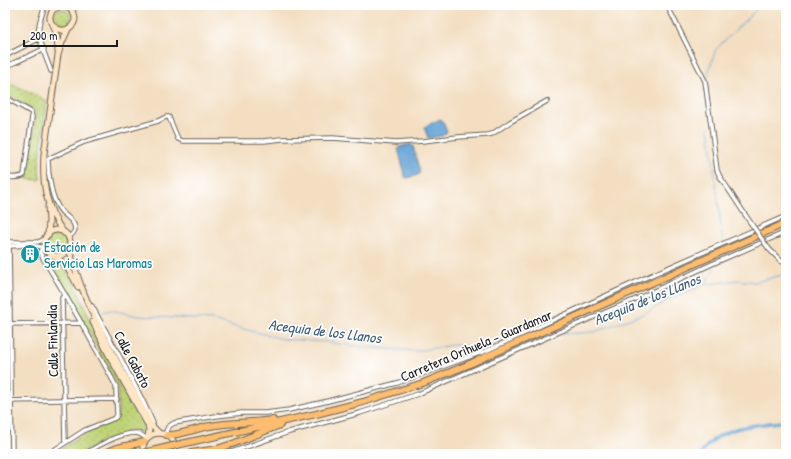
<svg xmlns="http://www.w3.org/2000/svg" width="791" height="459" viewBox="0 0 791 459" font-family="'Patrick Hand',sans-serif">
  <defs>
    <pattern id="park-dots" width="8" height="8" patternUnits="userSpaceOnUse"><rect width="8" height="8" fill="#bfd377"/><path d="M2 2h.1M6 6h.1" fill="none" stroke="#a4b566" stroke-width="1.8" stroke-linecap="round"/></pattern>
  </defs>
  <rect width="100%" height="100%" fill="#fff"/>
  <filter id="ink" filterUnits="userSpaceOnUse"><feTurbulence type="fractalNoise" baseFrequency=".025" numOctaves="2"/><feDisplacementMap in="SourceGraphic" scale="8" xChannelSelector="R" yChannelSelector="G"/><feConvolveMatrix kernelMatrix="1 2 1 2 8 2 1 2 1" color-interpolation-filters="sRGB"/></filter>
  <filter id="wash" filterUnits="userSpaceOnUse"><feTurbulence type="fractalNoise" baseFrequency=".012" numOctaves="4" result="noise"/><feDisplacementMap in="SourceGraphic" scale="16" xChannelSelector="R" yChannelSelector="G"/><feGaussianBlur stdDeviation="0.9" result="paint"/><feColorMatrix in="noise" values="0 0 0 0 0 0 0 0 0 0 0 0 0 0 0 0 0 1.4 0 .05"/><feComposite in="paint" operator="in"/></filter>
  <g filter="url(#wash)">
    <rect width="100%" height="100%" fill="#f3dec1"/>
    <path fill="url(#park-dots)" stroke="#6e784a" d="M53 18a9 9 0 1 1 18 0a9 9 0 1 1-18 0Z
      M5,80L47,101L39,165L40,180L27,179L36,116C35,112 35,110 31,108L5,94Z
      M47 243a10 10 0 1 1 20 0a10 10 0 1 1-20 0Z
      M43,250L59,263L66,270L74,283L88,315L146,427L147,432L145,434L139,431H130L100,442L81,454H54L89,431L115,421L118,418V386L72,301L42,252Z"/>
    <path fill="#62a1d4" stroke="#3f5e78" d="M440,119L442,120L447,131L446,133L442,136L428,138L424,127Z
      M411,144L413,146L420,172L418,175L407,178L405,177L398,148L399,147Z"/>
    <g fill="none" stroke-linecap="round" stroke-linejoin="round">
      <path stroke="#62a1d4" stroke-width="1" d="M708,91V73L716,49L761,5
        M709,127L723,242
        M704,285L716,265
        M103,312L111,310L138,316L213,320L240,328L283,339L326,342L362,347L416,351L453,345L489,346L542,323
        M562,334L594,332L646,313L675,296L704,285L738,280L755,282L786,274"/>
      <path stroke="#62a1d4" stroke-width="3.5" d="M701,454C719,424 756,426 786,421"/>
    </g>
  </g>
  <g filter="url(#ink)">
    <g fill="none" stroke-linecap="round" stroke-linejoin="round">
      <g stroke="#676056" stroke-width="5.5">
        <path id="minor" d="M45,5C43,12 40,19 39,26C37,38 47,60 51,71
          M667,5L705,81L717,170L719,175L750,222
          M5,56L40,38
          M5,67L44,49
          M5,97L31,112L32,117L24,175C19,179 11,177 5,177
          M68,238C72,235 77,230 74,225C72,219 65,216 61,211C51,199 48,174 48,159L84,142L158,121L166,117H169L170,120L178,139L183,141H264L282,139L333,138L396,143L423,141L458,137L487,135L492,134L510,122L547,101
          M9,241L12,454
          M5,242H38L45,239
          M5,246C17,246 35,243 46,249
          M42,247L40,252V253C67,297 92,341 116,386V389L117,415L115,418L85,430L48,454
          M769,249L781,261L786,264
          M92,306L120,357L142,399L153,423
          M5,324L82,323
          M5,401L117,399
          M165,434L168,427L174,423L216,416L242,413H266L289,410L324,402L397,383L488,350L638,281L786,216
          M65,443L62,298L65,294
          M85,454C97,446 120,433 135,433C140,433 143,436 147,439
          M226,454L289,432L360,413L418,394L557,333L643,296L712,264L786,232"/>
      </g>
      <g stroke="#676056" stroke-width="7">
        <path id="secondary" d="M54,9C70,0 83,19 69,28C61,34 49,26 50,16C51,12 54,9 55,5
          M53,27L57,37L58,52
          M44 243a13 13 0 1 1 26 0a13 13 0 1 1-26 0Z
          M64,233C46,209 42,184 44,154L58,55L61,45L68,29
          M48,235L49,221L48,206
          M69,248C85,312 122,368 152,426L159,433
          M55,256C65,263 73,276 78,287
          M93,322L108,353L148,425L149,430L148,437
          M143,454C139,426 180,427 175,454"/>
      </g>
      <g stroke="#676056" stroke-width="8">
        <path id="primary" d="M167,435C179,436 197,428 210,426C231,422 252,423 273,420
          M181,444L316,414L363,402L423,383L465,366L786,223
          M103,454L117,448L144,442
          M185,454L217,449L235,443L280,425"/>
      </g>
      <use href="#minor" stroke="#fff" stroke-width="3.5"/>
      <use href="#secondary" stroke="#fee5c5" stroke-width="5"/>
      <use href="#primary" stroke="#fcbd6f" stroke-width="6"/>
      <g stroke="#676056" stroke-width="5.5" stroke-linecap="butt">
        <path id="minor-bridge" d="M750,222L769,249"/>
      </g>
      <g stroke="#676056" stroke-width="8" stroke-linecap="butt">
        <path id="primary-bridge" d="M139,454L181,444"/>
      </g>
      <use href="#minor-bridge" stroke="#fff" stroke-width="3.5"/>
      <use href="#primary-bridge" stroke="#fcbd6f" stroke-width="6"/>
    </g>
  </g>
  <defs>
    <g id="building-disc" transform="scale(1)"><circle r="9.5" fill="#0f9aa8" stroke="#fff"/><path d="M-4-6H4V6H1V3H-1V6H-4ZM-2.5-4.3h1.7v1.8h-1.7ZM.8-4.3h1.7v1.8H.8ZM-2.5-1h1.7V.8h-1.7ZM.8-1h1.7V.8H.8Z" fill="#fff"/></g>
  </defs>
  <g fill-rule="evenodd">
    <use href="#building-disc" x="30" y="254"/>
  </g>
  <g text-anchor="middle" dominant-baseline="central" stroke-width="3.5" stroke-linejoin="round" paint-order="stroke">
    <g font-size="14" fill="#0d838f" stroke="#fff" text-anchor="start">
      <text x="44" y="246">Estación de<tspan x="44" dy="16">Servicio Las Maromas</tspan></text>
    </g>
    <g font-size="14" fill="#1c1c1c" stroke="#fff">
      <text transform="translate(52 341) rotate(-91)">Calle Finlandia</text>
      <text transform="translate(476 345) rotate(-23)">Carretera Orihuela - Guardamar</text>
      <text transform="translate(133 359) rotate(62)">Calle Gabato</text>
    </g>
    <g font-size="15" font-style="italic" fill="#3f5e78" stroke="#fff">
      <text transform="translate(647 299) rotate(-22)">Acequia de los Llanos</text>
      <text transform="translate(325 331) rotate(7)">Acequia de los Llanos</text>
    </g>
  </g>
  <rect width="791" height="459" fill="none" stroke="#fff" stroke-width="20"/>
  <path d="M24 40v6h93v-6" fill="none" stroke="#1c1c1c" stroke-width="2"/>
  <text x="30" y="40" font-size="12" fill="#1c1c1c" stroke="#ffffff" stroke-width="3" paint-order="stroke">200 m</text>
</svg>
